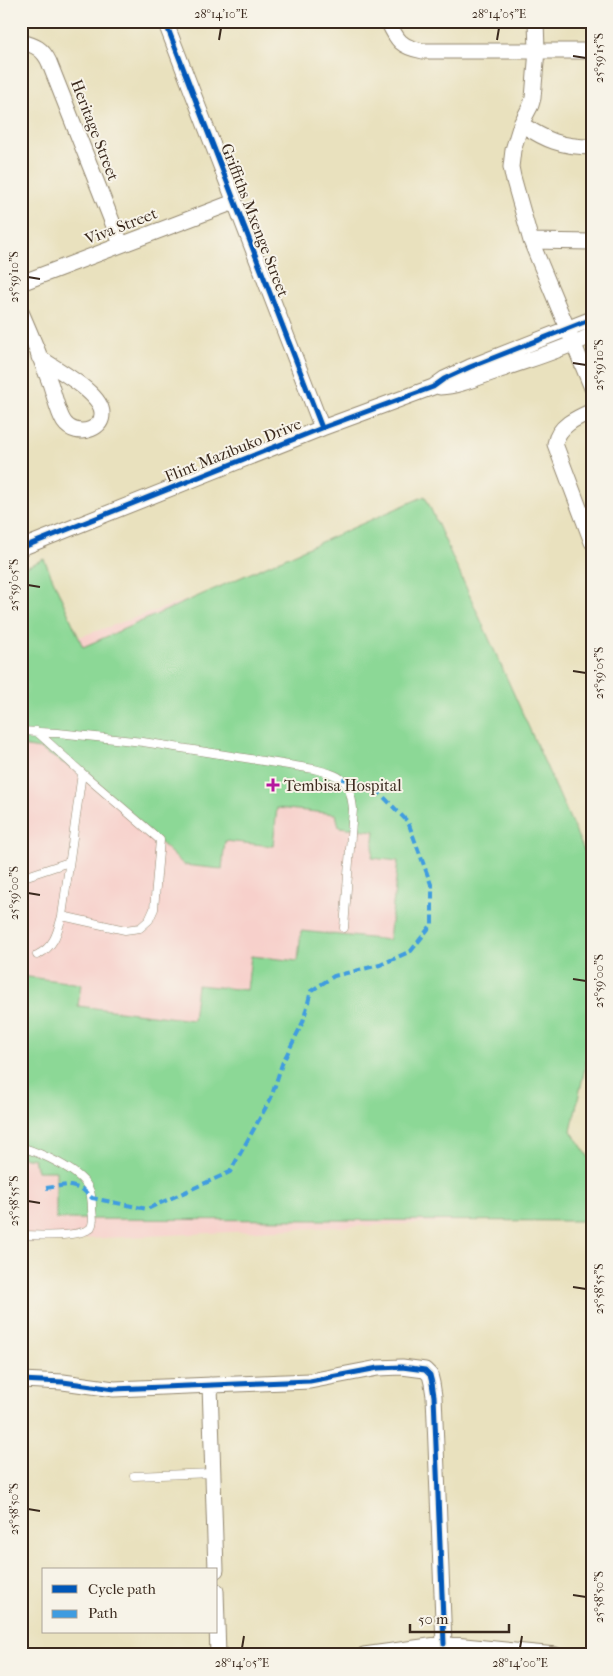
<svg xmlns="http://www.w3.org/2000/svg" width="613" height="1676" viewBox="0 0 613 1676" font-family="'IM FELL French Canon',serif">
  <rect width="100%" height="100%" fill="#f7f3e8"/>
  <filter id="ink" filterUnits="userSpaceOnUse"><feTurbulence type="fractalNoise" baseFrequency=".02" numOctaves="2"/><feDisplacementMap in="SourceGraphic" scale="10" xChannelSelector="R" yChannelSelector="G"/><feConvolveMatrix kernelMatrix="1 2 1 2 8 2 1 2 1" color-interpolation-filters="sRGB"/></filter>
  <filter id="wash" filterUnits="userSpaceOnUse"><feTurbulence type="fractalNoise" baseFrequency=".0096" numOctaves="4" result="noise"/><feDisplacementMap in="SourceGraphic" scale="20" xChannelSelector="R" yChannelSelector="G"/><feGaussianBlur stdDeviation="1.12" result="paint"/><feColorMatrix in="noise" values="0 0 0 0 0 0 0 0 0 0 0 0 0 0 0 0 0 1.4 0 .05"/><feComposite in="paint" operator="in"/></filter>
  <g filter="url(#wash)">
    <rect width="100%" height="100%" fill="#e9e1be"/>
    <path fill="#f7d0cb" d="M413,522L530,1218L21,1242V657Z"/>
    <path fill="#8cd896" stroke="#64815a" d="M425,496L592,868V1036L571,1131L592,1162V1221L56,1219V1171H37L34,1159L21,1157V976L81,984L78,1006L193,1020L197,985L247,990L251,956L298,961L301,931L389,940L398,861L372,858L375,831L339,827L336,814L277,808L273,846L225,841L222,869L184,865L94,781L40,749L21,746V569L44,559L83,647Z"/>
  </g>
  <g filter="url(#ink)">
    <g fill="none" stroke-linecap="round" stroke-linejoin="round">
      <g stroke="#92866e" stroke-width="9">
        <path id="service" d="M21,731L58,733L143,742L314,769C342,776 350,779 353,809L344,928
          M36,731L82,773L62,916C57,934 54,947 37,955
          M21,878L69,862
          M62,916L125,930L140,928L149,920L154,909L160,840L82,773
          M21,1147C40,1153 78,1169 88,1187C92,1194 92,1202 92,1210C93,1217 94,1223 90,1229C72,1238 41,1235 21,1235
          M134,1476L213,1473"/>
      </g>
      <g stroke="#92866e" stroke-width="17">
        <path id="minor" d="M165,21L322,428
          M388,21C397,41 401,47 423,51H592
          M536,21L537,50L533,98L531,105L521,124L513,150L511,167L513,177L531,241L592,388
          M21,42C35,45 43,49 49,62L121,244
          M521,124C546,140 561,147 592,147
          M531,241L592,242
          M21,283L234,202
          M21,312C31,335 41,359 50,383C54,394 58,413 64,422C70,431 82,433 91,429C98,426 102,421 102,414C103,393 55,369 39,357
          M440,387C460,386 481,376 500,370C531,359 563,350 592,335
          M592,411C576,418 558,426 555,444L592,542
          M21,548L322,428L433,387L444,379L470,367L592,319
          M21,1380L63,1382L114,1389L310,1381L378,1368L402,1367L425,1370L430,1375L432,1383L434,1396L444,1644
          M210,1385L216,1570
          M216,1591L218,1655
          M364,1655L444,1644L556,1655"/>
      </g>
      <use href="#service" stroke="#fff" stroke-width="8"/>
      <use href="#minor" stroke="#fff" stroke-width="15"/>
      <path stroke="#3f9ce0" stroke-width="4" stroke-dasharray="8 4" stroke-linecap="butt" d="M46,1188L67,1185L82,1189L92,1198L147,1209L230,1172L271,1098L282,1064L303,1022L311,991L334,976L380,965L411,951L432,924V887L408,822L375,788L342,779"/>
      <g stroke="#f7f3e8" stroke-width="8">
        <path id="cycleway" d="M165,21L322,428
          M21,548L322,428L433,387L444,379L470,367L592,319
          M21,1380L63,1382L114,1389L310,1381L378,1368L402,1367L425,1370L430,1375L432,1383L434,1396L444,1644"/>
      </g>
      <use href="#cycleway" stroke="#0057b8" stroke-width="5"/>
    </g>
  </g>
  <path fill="none" stroke="#3b2a1e" stroke-width="2" d="M219,40L221,28M497,40L499,28M573,56L586,58M28,277L40,279M573,363L586,365M28,585L40,587M573,671L586,673M28,893L40,895M573,979L586,981M28,1201L40,1203M573,1287L586,1289M28,1509L40,1511M573,1595L586,1597M242,1648L244,1636M520,1648L522,1636"/>
  <path fill="#b5179e" stroke="#f7f3e8" stroke-width="2" d="M270.5 777.5h5v5h5v5h-5v5h-5v-5h-5v-5h5z"/>
  <g text-anchor="middle" dominant-baseline="central" stroke-width="4" stroke-linejoin="round" paint-order="stroke">
    <g font-size="16" fill="#3b2a1e" stroke="#f7f3e8">
      <text transform="translate(95 130) rotate(69)">Heritage Street</text>
      <text transform="translate(255 220) rotate(69)">Griffiths Mxenge Street</text>
      <text transform="translate(121 226) rotate(-21)">Viva Street</text>
      <text transform="translate(233 450) rotate(-22)">Flint Mazibuko Drive</text>
    </g>
    <g font-size="16" fill="#3b2a1e" stroke="#f7f3e8" text-anchor="start">
      <text x="284" y="785">Tembisa Hospital</text>
    </g>
  </g>
  <rect width="613" height="1676" fill="none" stroke="#f7f3e8" stroke-width="55"/>
  <rect x="42" y="1568" width="175" height="65" fill="#f7f3e8" stroke="#aca397"/>
  <rect x="52" y="1585" width="25" height="8" fill="#0057b8" stroke="#aca397"/>
  <text x="88" y="1594" font-size="15" fill="#3b2a1e">Cycle path</text>
  <rect x="52" y="1610" width="25" height="8" fill="#3f9ce0" stroke="#aca397"/>
  <text x="88" y="1618" font-size="15" fill="#3b2a1e">Path</text>
  <path d="M410 1624v8h99v-8" fill="none" stroke="#3b2a1e" stroke-width="2.5"/>
  <text x="418" y="1624" font-size="15" fill="#3b2a1e" stroke="#f7f3e8" stroke-width="4" paint-order="stroke">50 m</text>
  <rect x="28" y="28" width="558" height="1620" fill="none" stroke="#3b2a1e" stroke-width="2"/>
  <g font-size="12" text-anchor="middle" fill="#3b2a1e">
    <text x="221" y="18">28°14'10"E</text>
    <text x="499" y="18">28°14'05"E</text>
    <text transform="translate(599 58) rotate(-90)" y="4">25°59'15"S</text>
    <text transform="translate(14 277) rotate(-90)" y="4">25°59'10"S</text>
    <text transform="translate(599 365) rotate(-90)" y="4">25°59'10"S</text>
    <text transform="translate(14 585) rotate(-90)" y="4">25°59'05"S</text>
    <text transform="translate(599 673) rotate(-90)" y="4">25°59'05"S</text>
    <text transform="translate(14 893) rotate(-90)" y="4">25°59'00"S</text>
    <text transform="translate(599 981) rotate(-90)" y="4">25°59'00"S</text>
    <text transform="translate(14 1201) rotate(-90)" y="4">25°58'55"S</text>
    <text transform="translate(599 1289) rotate(-90)" y="4">25°58'55"S</text>
    <text transform="translate(14 1509) rotate(-90)" y="4">25°58'50"S</text>
    <text transform="translate(599 1597) rotate(-90)" y="4">25°58'50"S</text>
    <text x="242" y="1667">28°14'05"E</text>
    <text x="520" y="1667">28°14'00"E</text>
  </g>
</svg>
